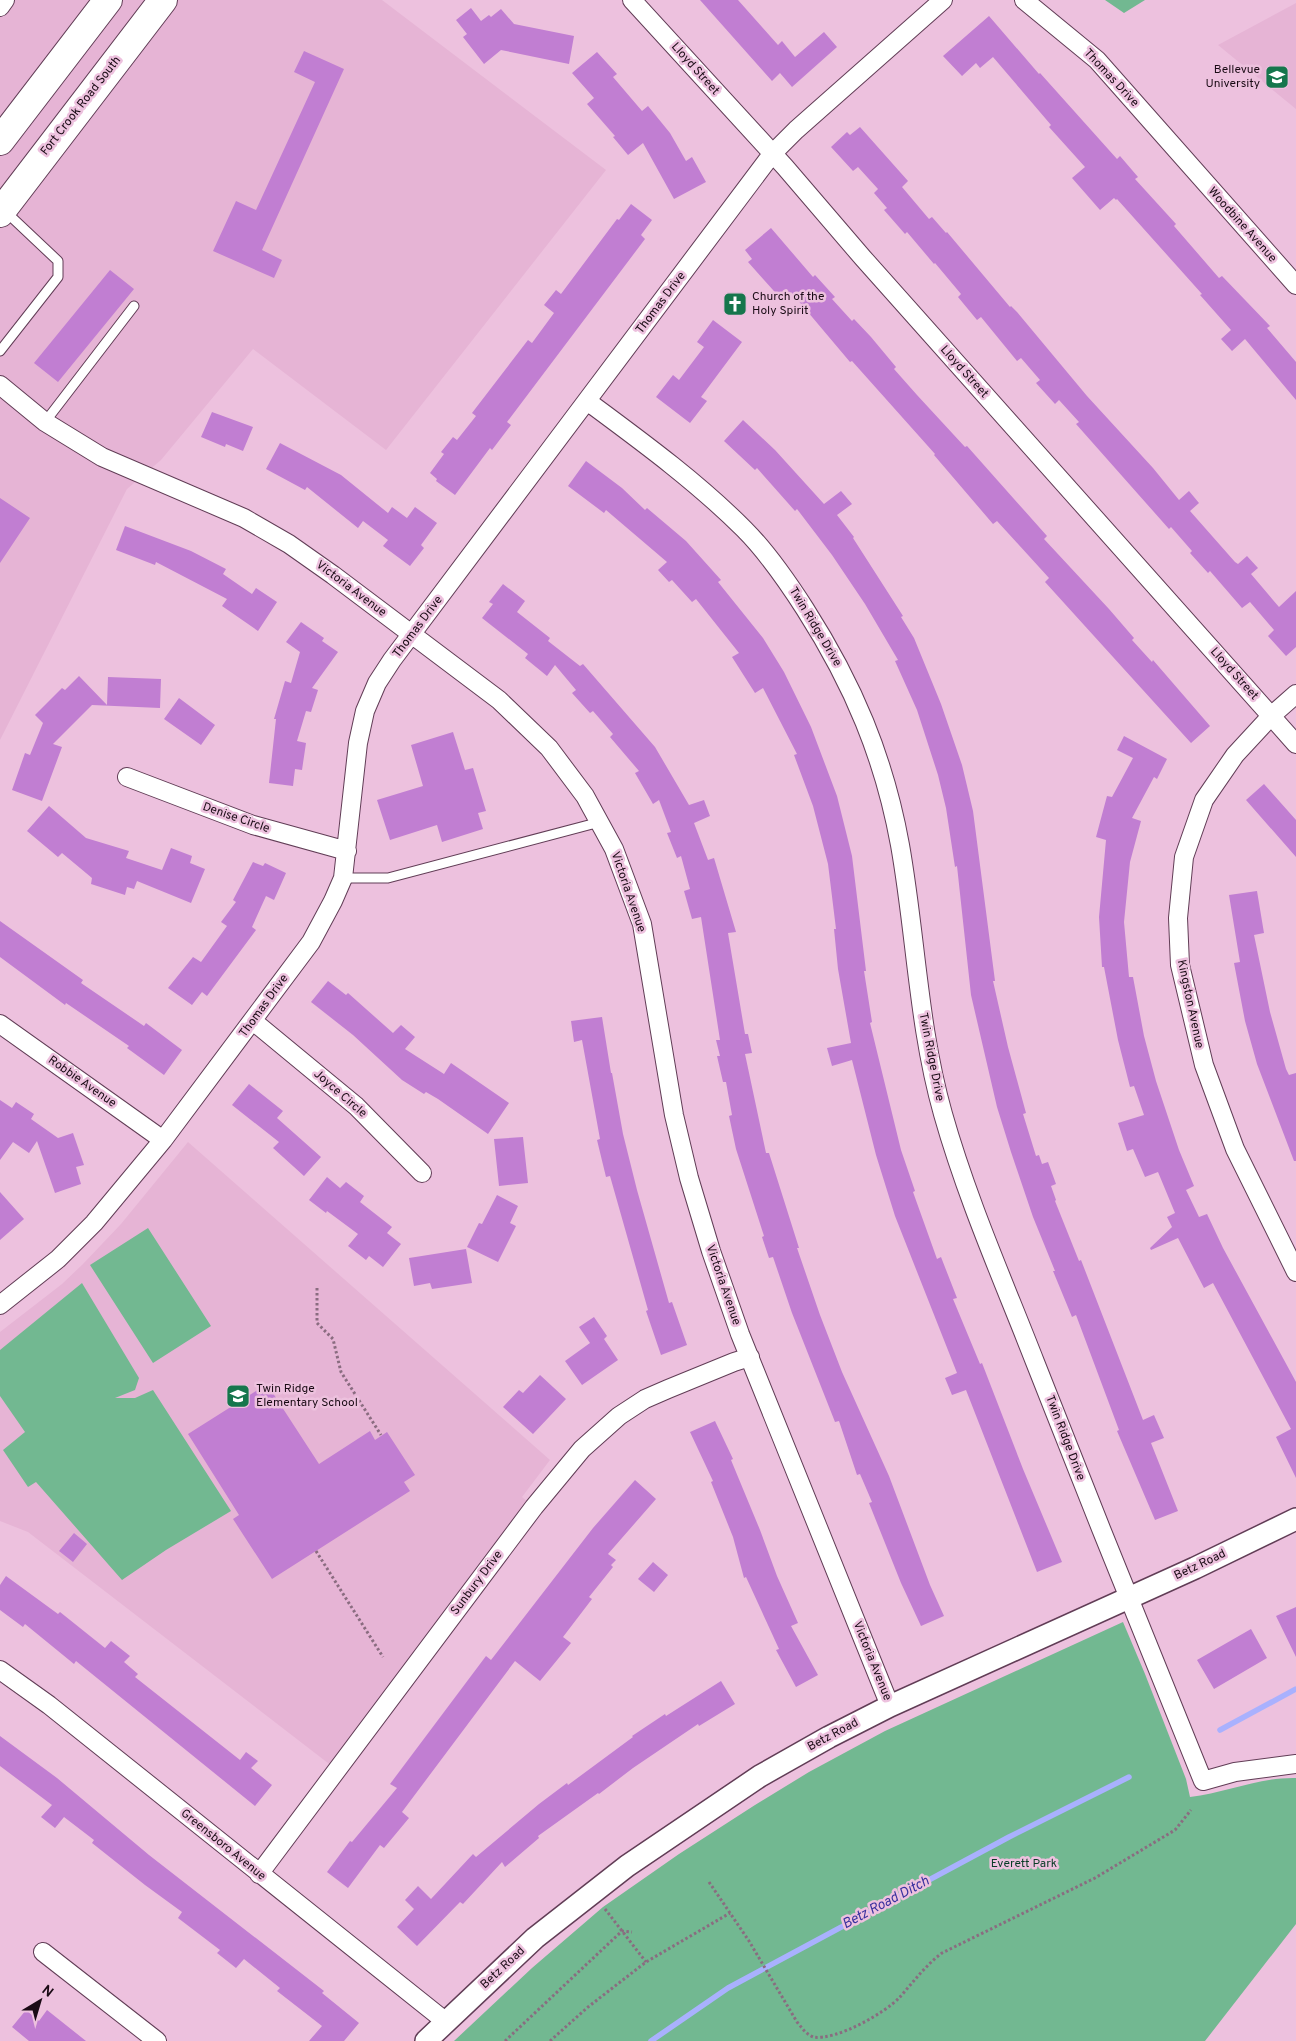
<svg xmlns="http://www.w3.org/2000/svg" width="1296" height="2041" viewBox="0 0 1296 2041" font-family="Overpass,sans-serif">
  <rect width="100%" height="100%" fill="#edc1de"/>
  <path fill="#e6b4d5" d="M0,0H382L606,170L386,450L253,349L161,460L127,489L0,740Z
    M1296,3V109L1218,45Z
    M188,1142L550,1460L522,1497L534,1507L337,1770L28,1532L0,1521V1332L62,1284L83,1264L121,1224Z"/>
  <path fill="#72b891" d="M1105,0H1145L1124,13Z
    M148,1228L211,1326L153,1363L90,1265Z
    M82,1283L139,1378L135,1390L115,1398H135L153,1390L231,1511L166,1550L122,1580L36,1482L28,1487L3,1450L25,1432L0,1396V1350Z
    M1123,1622L1145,1674L1186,1779L1190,1797C1226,1793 1260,1777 1296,1778V1924L1205,2041H454L532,1968L603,1907L679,1854L755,1805L809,1772L885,1731Z"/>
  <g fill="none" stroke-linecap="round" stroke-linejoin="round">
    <path stroke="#a9b1fe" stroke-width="5.5" d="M1220,1730L1296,1689
      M651,2041L728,1988L1009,1837L1129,1777"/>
  </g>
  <path fill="#c17ed2" d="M700,0H738L778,45L782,41L795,57L824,32L837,47L792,87L780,73L772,81Z
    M471,8L481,21L489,15L491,17L501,9L514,24L574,36L569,64L501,50L484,64L463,37L467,34L456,20Z
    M989,16L1039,74L1040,73L1117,159L1120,156L1138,177L1135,179L1176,224L1174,226L1219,278L1222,276L1270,326L1267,328L1296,362V400L1245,339L1232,351L1221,339L1231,330L1200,295L1202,294L1117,199L1116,200L1114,198L1100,210L1072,178L1085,167L1049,127L1051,125L993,57L980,68L976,63L962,76L943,56Z
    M304,51L344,69L262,250L282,260L274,278L213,251L236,201L256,210L315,82L294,72Z
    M597,52L617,74L613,77L642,111L648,106L670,133L686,161L692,157L706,182L674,199L643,143L628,155L613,137L615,136L587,104L594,98L572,73Z
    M860,127L908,181L902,187L929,219L932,217L946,233L947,232L1010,307L1011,306L1017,312L1087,396L1153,468L1179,500L1189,491L1199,503L1190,511L1235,562L1238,564L1247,556L1258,568L1251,574L1279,607L1296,591V647L1286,656L1268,636L1274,630L1250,602L1242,608L1210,571L1208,573L1190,553L1192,551L1171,527L1169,529L1076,424L1079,422L1059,400L1055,404L1036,383L1040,380L1021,358L1017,361L981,317L977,320L958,297L961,294L935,263L934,264L907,232L905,234L884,210L887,208L874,193L878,189L858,167L853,171L831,147L847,132L850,135Z
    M631,204L652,220L641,235L645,239L507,422L511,425L492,450L490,448L455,495L436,481L437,479L430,473L444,454L441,452L453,437L457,440L476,416L472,413L528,340L532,343L554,313L544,305L556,290L561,294L617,219L619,220Z
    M771,228L813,277L815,275L835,297L832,299L852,321L854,319L871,337L896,367L894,369L917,395L965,447L967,446L1047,536L1044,539L1109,609L1134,638L1132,640L1152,662L1153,660L1210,726L1191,743L1045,582L1049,578L997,521L993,524L934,455L935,454L852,361L850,362L791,292L782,300L748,262L752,259L745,250Z
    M110,270L134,289L58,382L34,363Z
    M713,320L742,342L701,397L707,401L690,423L656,397L673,375L679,380L704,347L697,342Z
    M212,412L253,427L243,451L226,444L225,447L201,437Z
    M743,420L775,450L824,504L841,491L852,504L837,515L854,537L853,538L903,616L901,617L914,638L941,704L962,765L973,811L995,981H993L1008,1047L1026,1113L1023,1114L1036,1156L1039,1155L1042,1164L1048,1162L1056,1184L1051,1186L1056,1200L1055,1201L1079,1261L1081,1260L1143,1420L1154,1415L1164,1438L1151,1443L1178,1511L1155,1520L1117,1431L1119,1430L1076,1315L1072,1317L1053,1271H1055L1033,1217L1011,1152L997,1107L971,995L957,866L955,867L946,808L938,775L917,710L895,661L898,660L865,604L832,555L797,509L795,511L757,468L755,470L724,441Z
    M280,443L341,475L388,513L392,507L407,518L415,507L437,523L421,545L424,548L410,566L383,546L388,540L363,521L358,528L307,487L305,490L266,469Z
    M586,461L622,488L645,510L647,508L686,541L721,580L718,582L763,638L784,672L811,727L837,796L852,856L866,971H864L872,1022L870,1023L901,1150L915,1191L913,1192L937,1259L941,1257L957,1298L953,1299L980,1364L982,1363L1023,1469L1062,1562L1037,1572L966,1390L952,1395L945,1378L957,1373L895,1216L876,1155L852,1060L832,1066L827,1048L851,1043L838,969L834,929H836L828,864L813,806L794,755L797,754L763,688L755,693L732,657L739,653L696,599L692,602L672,580L669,582L658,570L667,562L606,510L604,513L568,486Z
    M0,498L30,518L0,563Z
    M125,526L191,551L226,569L223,574L252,594L256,588L277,602L258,631L222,606L227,599L156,562L155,565L116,550Z
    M503,584L525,601L517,612L550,638L548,641L580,666L583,664L655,747L689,805L704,800L710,816L694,823L708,860L714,858L736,932L728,933L745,1034H748L752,1053L745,1054L766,1153H769L799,1248H797L820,1315L842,1372L889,1476L930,1585L944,1616L921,1626L901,1583L869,1503L872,1502L860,1474L857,1475L839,1421L835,1422L792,1313L773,1257L769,1258L762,1237L764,1236L736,1149L729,1116L732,1115L726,1082H723L717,1056H720L716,1040H720L701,917L692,919L684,891L690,889L681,856L677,858L667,833L671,832L659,800L653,804L635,773L639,771L610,737L613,734L593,711L590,713L572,693L576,690L555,665L547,676L525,658L528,654L482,618L493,604L489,602Z
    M301,622L324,638L322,641L338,652L312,688L318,690L311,712L306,711L297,741L306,743L302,770L295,769L293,786L269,783L276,719H274L285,681L291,683L300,652L286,642Z
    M79,676L107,705L108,677L161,679L160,708L92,705L53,744L62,747L42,801L12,790L25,753L30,755L43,723L35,715L62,688L65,690Z
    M179,698L215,725L201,745L164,719Z
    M453,732L465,770L473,768L486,811L478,813L483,829L442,842L437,825L390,840L377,800L423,786L411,745Z
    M1124,736L1167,759L1157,779L1154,777L1132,818L1141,821L1130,862L1124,922L1129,977H1133L1144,1036L1156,1081L1179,1150L1194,1186L1186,1190L1199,1217L1207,1214L1223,1248L1296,1382V1478L1276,1437L1291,1429L1213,1283L1204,1288L1178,1238L1151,1250L1150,1248L1172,1227L1167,1217L1175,1213L1158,1172L1145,1177L1133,1149L1127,1151L1118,1123L1144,1115L1134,1086L1130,1087L1118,1040L1104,967H1102L1099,917L1106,840L1096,837L1107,796L1112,797L1133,758L1117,750Z
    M1264,784L1296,820V857L1246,800Z
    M49,806L86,838L129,851L126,858L162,870L171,848L192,856L190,863L205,869L191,903L137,881L134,889L127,887L125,895L91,884L92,878L62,853L58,857L27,831Z
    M253,862L263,866L265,863L286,873L274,900L266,896L252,927L256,930L207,996L202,992L192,1005L168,988L193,957L201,962L227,926L221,922L236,902L233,900Z
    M1257,891L1264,933L1254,935L1270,1012L1286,1069L1289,1075L1296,1073V1161H1294L1257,1064L1245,1021L1234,963L1240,962L1229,895Z
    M0,921L83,980L81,983L144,1026L146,1023L182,1050L164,1075L127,1048L129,1046L66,1003L65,1005L0,957Z
    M328,981L346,995L348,993L393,1033L401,1025L415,1037L405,1049L444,1074L451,1063L509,1103L488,1134L438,1099L426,1092L424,1094L402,1080L353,1035L311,1002Z
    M602,1017L611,1073H612L623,1134L637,1190L669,1303L672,1302L687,1345L661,1355L646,1311L648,1310L610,1176L606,1177L597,1140L600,1139L582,1040L574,1042L571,1021Z
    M249,1084L283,1111L277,1118L321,1157L304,1176L273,1148L279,1142L232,1105Z
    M0,1100L12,1108L16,1102L34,1114L31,1119L58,1138L73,1133L84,1165L76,1167L81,1184L55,1193L37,1141L29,1153L13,1142L0,1160Z
    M523,1137L528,1183L499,1186L494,1139Z
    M327,1177L340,1188L346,1182L364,1196L360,1202L392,1227L387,1233L401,1244L383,1267L369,1256L366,1260L348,1246L358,1234L327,1211L326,1213L309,1200Z
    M0,1192L24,1219L0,1240Z
    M497,1195L518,1206L510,1223L516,1226L498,1262L467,1247L479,1223L482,1224Z
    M466,1249L472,1283L432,1289L430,1283L414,1286L409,1258Z
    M594,1317L607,1336L604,1339L618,1360L582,1385L565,1361L590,1343L579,1327Z
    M540,1375L566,1399L533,1434L503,1407L519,1390L523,1393Z
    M267,1384L319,1464L370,1431L375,1440L387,1432L415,1475L404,1482L410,1491L272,1579L233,1519L239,1515L188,1434Z
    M715,1421L733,1459L731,1460L760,1530L777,1576L798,1623L791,1626L818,1675L796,1687L776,1650L779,1649L746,1577L744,1578L733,1537L711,1482L713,1481L690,1432Z
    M635,1480L656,1499L608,1554L616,1560L611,1565L613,1567L589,1597L592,1599L563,1637L571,1643L540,1681L515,1661L402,1812L409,1818L384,1848L380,1845L348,1888L327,1872L350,1841L352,1842L397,1788L390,1784L486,1656L491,1660L593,1528Z
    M74,1533L87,1544L73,1562L59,1551Z
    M653,1562L668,1575L654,1592L638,1579Z
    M6,1576L58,1614L60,1612L105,1648L111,1641L130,1656L124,1662L138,1674L135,1677L240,1760L246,1752L258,1761L251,1768L272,1785L255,1806L76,1661L74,1664L25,1624L23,1627L0,1610V1585Z
    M1296,1607V1657L1276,1616Z
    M1251,1629L1267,1658L1214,1689L1197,1660Z
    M721,1681L735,1704L699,1726L698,1724L633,1768L599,1794L598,1793L538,1836L539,1838L505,1867L502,1862L463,1904L460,1902L417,1946L397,1927L414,1909L405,1900L418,1886L431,1899L473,1854L476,1857L539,1804L567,1783L568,1785L633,1737L632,1736L665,1714L666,1716Z
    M0,1736L57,1778L149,1855L324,1991L322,1993L359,2023L344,2041H309L322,2026L277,1991L280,1988L244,1959L236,1968L217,1953L220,1950L178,1918L182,1912L145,1885L92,1843L94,1840L64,1817L55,1828L41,1817L52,1805L0,1766Z
    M26,2010L39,2021L47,2010L86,2041H29L12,2027Z"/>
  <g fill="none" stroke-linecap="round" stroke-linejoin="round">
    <g stroke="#613d56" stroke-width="11">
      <path id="service" d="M0,351L58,277V261L5,211
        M45,422L134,306
        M343,878H388L600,822"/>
    </g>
    <g stroke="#613d56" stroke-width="20">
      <path id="minor" d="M632,0L785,167L863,258L1296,744
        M1024,0L1097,60L1296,285
        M0,7L5,0
        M0,385L45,422L102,457L244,518L289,544L333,575L499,700L549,748L585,796L614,849L642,924L674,1115L689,1178L711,1251L740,1334L890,1706
        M587,401C641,441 696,481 744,529C767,552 787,581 805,609C853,684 884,757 900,845C916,935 918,1026 943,1114C967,1199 1003,1280 1035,1362C1090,1502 1146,1642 1203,1781L1235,1772L1296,1764
        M1296,694L1271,716L1235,755L1204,800L1184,857L1178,918L1180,965L1204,1065L1235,1149L1296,1272
        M127,777L253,825L347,851
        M253,1021L356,1106L422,1173
        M0,1024L163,1140
        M0,1305L58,1259L94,1223L163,1140L311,942L333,901L343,878L358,743L365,711L377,683L392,660L772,154L796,130L943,0
        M0,1670L49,1705L445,2021
        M259,1874L534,1507L582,1449L619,1416L645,1399L668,1389L734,1362L750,1357
        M43,1952L157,2041"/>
    </g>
    <g stroke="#613d56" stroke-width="24">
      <path id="tertiary" d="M426,2041L535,1938L627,1866L760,1776L829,1737L890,1706L1195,1568L1296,1519"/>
    </g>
    <g stroke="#613d56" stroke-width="30">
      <path id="primary" d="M0,141L108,0
        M0,213L163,0"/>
    </g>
    <path stroke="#8a6c80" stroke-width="3" stroke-dasharray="2.5 2.5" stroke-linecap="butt" d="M317,1288V1323L333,1339L341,1372L381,1435
      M316,1551L383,1657
      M709,1882L749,1941L797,2022C802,2028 806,2034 813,2037C836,2041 885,2013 900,1997C914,1981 926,1965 942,1953L1095,1878L1175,1830L1191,1810
      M605,1909L646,1962
      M505,2041L622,1931L632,1932
      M550,2041L588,2007L646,1962L730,1913"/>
    <use href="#service" stroke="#fff" stroke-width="9"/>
    <use href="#minor" stroke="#fff" stroke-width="18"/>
    <use href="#tertiary" stroke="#fff" stroke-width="21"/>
    <use href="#primary" stroke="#fff" stroke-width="28"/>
  </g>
  <defs>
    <g id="university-square" transform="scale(1.25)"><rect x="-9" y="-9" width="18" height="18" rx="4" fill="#15764c" stroke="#edc1de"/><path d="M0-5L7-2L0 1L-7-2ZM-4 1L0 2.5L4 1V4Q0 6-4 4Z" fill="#fff"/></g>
    <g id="church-square" transform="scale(1.25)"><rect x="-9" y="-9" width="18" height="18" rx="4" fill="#15764c" stroke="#edc1de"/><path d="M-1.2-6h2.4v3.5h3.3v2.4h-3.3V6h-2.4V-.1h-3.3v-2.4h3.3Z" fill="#fff"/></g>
    <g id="school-square" transform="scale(1.25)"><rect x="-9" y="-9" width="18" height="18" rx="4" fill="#15764c" stroke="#edc1de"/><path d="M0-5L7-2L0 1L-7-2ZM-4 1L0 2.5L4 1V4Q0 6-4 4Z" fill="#fff"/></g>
  </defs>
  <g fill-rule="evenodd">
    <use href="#university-square" x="1277" y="77"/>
    <use href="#church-square" x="735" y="304"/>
    <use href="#school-square" x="238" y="1396"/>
  </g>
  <g text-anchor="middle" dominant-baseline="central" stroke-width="5" stroke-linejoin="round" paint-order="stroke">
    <g font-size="12" fill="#1a0b15" stroke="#edc1de">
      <text transform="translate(695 69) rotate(48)">Lloyd Street</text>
      <text transform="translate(1111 78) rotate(47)">Thomas Drive</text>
      <text transform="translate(81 106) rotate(-52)">Fort Crook Road South</text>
      <text transform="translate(1242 225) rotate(48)">Woodbine Avenue</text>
      <text transform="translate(661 303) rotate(-53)">Thomas Drive</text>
      <text transform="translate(964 372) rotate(48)">Lloyd Street</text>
      <text transform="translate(351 589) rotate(37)">Victoria Avenue</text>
      <text transform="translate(418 627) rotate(-53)">Thomas Drive</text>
      <text transform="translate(815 627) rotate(59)">Twin Ridge Drive</text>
      <text transform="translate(1234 674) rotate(48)">Lloyd Street</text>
      <text transform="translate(236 818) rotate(19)">Denise Circle</text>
      <text transform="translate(628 892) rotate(71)">Victoria Avenue</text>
      <text transform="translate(1190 1004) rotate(78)">Kingston Avenue</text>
      <text transform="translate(264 1006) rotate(-54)">Thomas Drive</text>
      <text transform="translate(931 1057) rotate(79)">Twin Ridge Drive</text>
      <text transform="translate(82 1082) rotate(35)">Robbie Avenue</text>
      <text transform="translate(340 1094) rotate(41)">Joyce Circle</text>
      <text transform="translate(723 1285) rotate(71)">Victoria Avenue</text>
      <text transform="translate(1065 1438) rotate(69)">Twin Ridge Drive</text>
      <text transform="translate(1200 1565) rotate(-25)">Betz Road</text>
      <text transform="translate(477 1583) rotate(-53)">Sunbury Drive</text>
      <text transform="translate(872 1661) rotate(68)">Victoria Avenue</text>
      <text transform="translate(833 1735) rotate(-28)">Betz Road</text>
      <text transform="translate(223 1845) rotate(39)">Greensboro Avenue</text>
      <text transform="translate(503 1968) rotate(-43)">Betz Road</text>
    </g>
    <g font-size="12" fill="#1a0b15" stroke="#edc1de" text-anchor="start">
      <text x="1260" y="70" text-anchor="end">Bellevue<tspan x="1260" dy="14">University</tspan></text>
      <text x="752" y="297">Church of the<tspan x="752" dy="14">Holy Spirit</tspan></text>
      <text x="256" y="1389">Twin Ridge<tspan x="256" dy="14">Elementary School</tspan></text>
    </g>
    <g font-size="12" fill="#073c25" stroke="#edc1de">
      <text x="1024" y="1864">Everett Park</text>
    </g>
    <g font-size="14" font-style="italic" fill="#3a319e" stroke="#edc1de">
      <text transform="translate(886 1903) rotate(-28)">Betz Road Ditch</text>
    </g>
  </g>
  <g transform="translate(40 2001) rotate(38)" stroke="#edc1de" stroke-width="4" paint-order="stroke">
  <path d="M0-4L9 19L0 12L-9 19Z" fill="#1a0b15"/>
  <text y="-8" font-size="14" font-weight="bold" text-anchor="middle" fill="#1a0b15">N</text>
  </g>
</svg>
